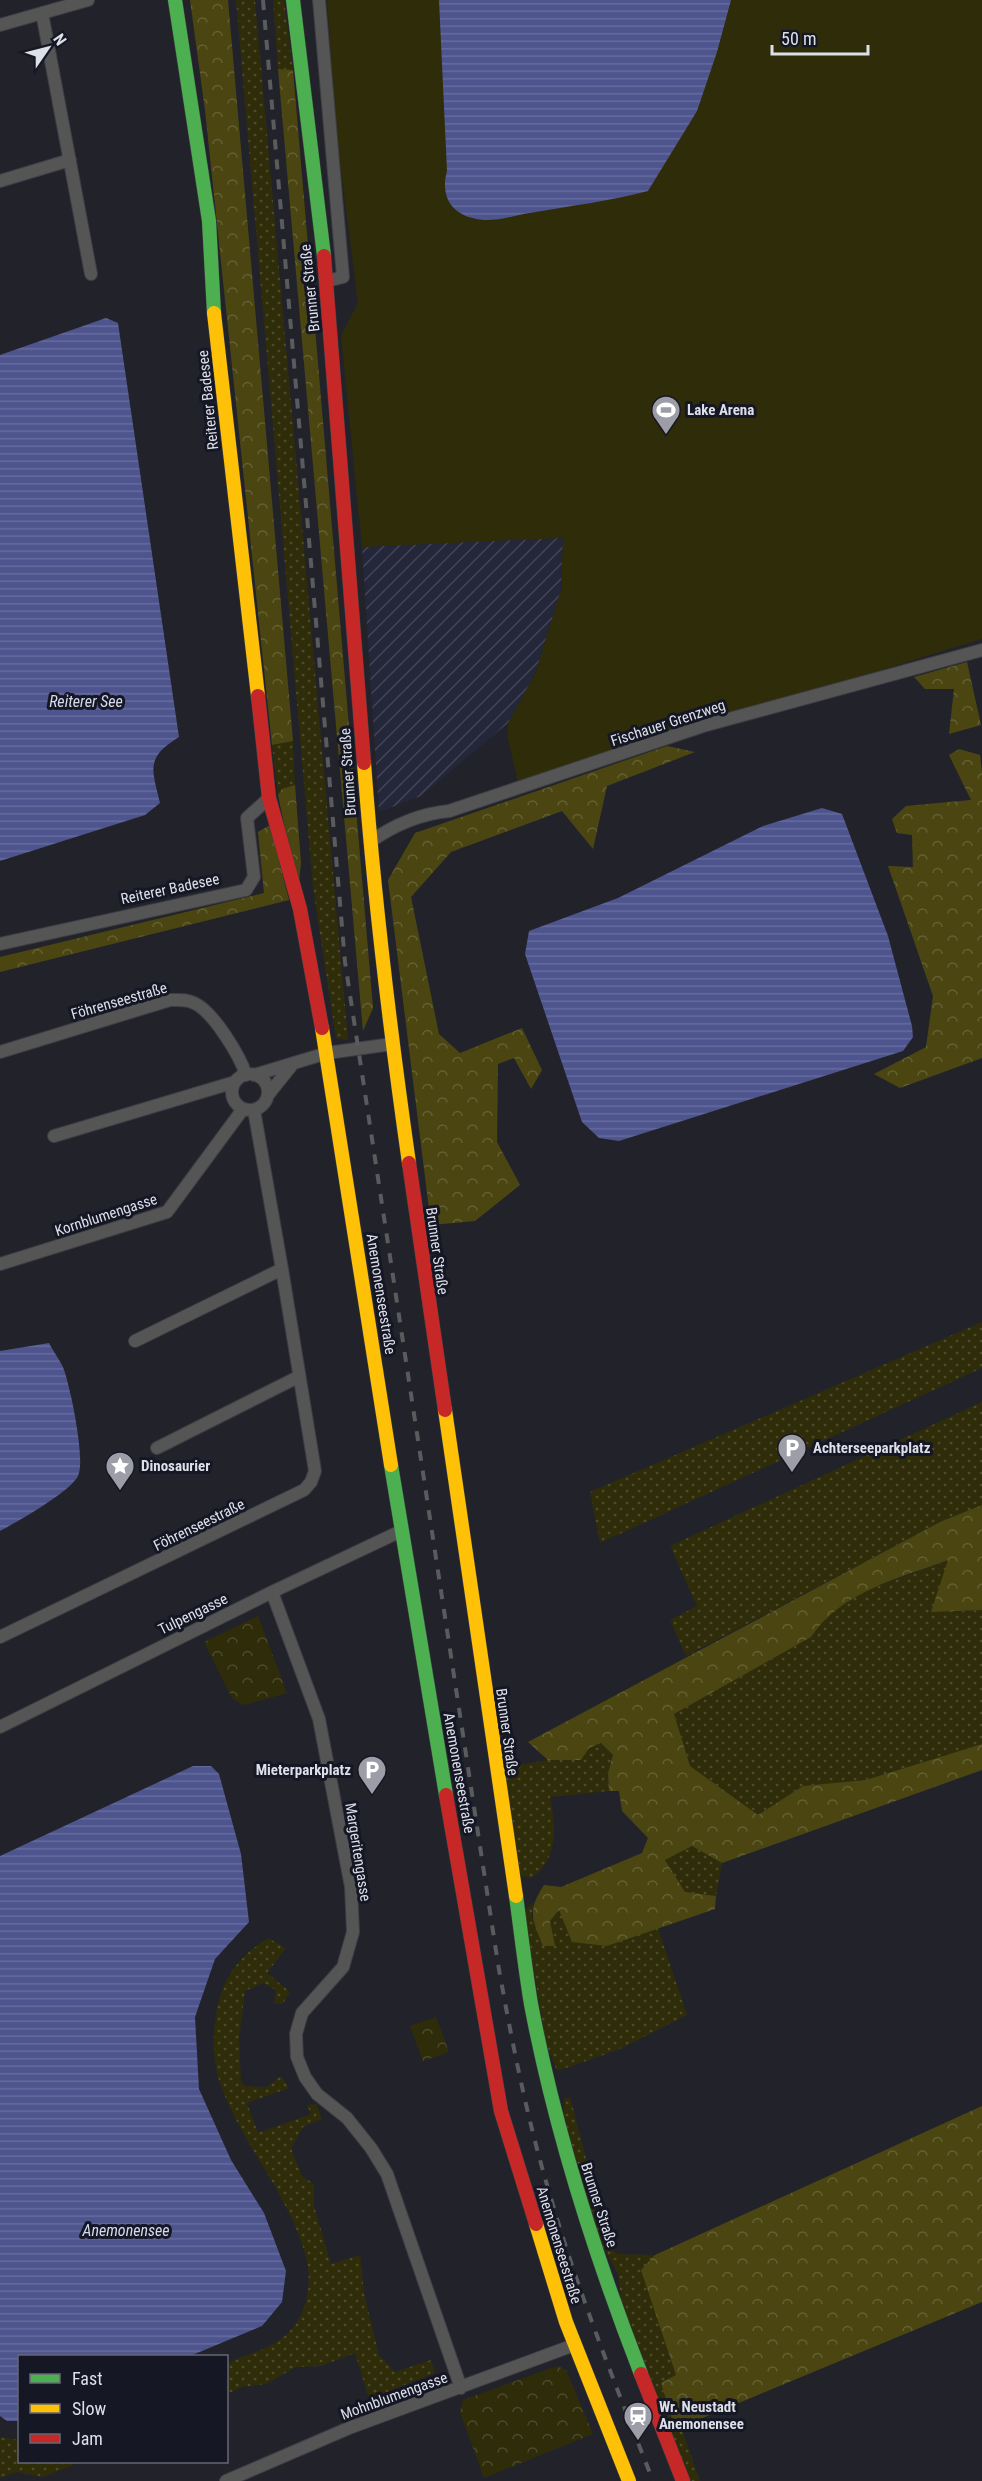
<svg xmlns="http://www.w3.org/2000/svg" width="982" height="2481" viewBox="0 0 982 2481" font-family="'Roboto Condensed',sans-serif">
  <defs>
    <pattern id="industrial-furrows" width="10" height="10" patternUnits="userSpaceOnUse" patternTransform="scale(1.5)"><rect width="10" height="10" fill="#242639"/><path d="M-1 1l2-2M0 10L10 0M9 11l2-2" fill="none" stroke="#434556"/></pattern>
    <pattern id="grass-dots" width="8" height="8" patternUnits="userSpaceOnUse" patternTransform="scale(1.5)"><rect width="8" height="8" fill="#2f2c09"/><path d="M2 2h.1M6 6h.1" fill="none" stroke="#4d4a2d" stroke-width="1.8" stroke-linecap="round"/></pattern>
    <pattern id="forest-crowns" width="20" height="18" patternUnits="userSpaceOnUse" patternTransform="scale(1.5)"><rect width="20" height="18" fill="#4b4611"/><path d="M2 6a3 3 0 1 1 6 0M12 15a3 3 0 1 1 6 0" fill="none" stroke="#646034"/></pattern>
    <pattern id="park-crowns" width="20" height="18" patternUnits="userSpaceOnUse" patternTransform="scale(1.5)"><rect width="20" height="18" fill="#2f2c09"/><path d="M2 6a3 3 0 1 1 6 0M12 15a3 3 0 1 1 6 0" fill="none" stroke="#4d4a2d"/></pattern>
    <pattern id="water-rules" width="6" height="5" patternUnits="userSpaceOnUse" patternTransform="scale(1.5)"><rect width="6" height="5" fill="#4e548d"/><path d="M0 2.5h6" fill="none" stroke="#676c9d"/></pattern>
  </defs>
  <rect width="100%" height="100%" fill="#22232a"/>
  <path fill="url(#industrial-furrows)" d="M563,537L561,590L535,674L508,723L421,796L379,812L362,547Z"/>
  <path fill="url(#grass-dots)" d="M236,0H255L348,1040L336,1038L313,888Z
    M273,0H284L293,70L278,69Z
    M293,741L295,785L282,789L278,795L272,745Z
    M982,1322V1368L600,1543L590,1492Z
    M982,1402V1505L940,1522L686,1656L670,1620L697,1606L670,1546Z
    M949,1560L931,1612L982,1610V1744L866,1780L803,1786L758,1815L690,1766L674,1714L811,1637L824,1618L861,1592Z
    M601,1743L613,1755L608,1773L609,1791L550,1797C556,1825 559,1860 531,1878L522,1876L516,1868L505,1767L548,1760H580L589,1748Z
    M692,1846L722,1863L716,1896L685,1893L665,1860Z
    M534,1901L531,1917L550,1921L559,1910L607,1946L658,1928L687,2015L618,2050L557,2071L546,2043L524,1912Z
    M268,1938L286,1948L267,1973L290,1992L283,2004H274L276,1990L263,1983L245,1991L239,2038L241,2081L245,2086L267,2087L281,2076L289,2088L247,2103L258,2133L311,2114L307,2105L316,2104L322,2119L303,2127L291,2148L302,2176L314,2184V2206L331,2264L360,2255L364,2293L379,2355L395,2372L431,2360L435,2373L369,2399L355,2353L321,2366L296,2367L266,2384L242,2387L227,2394V2363C246,2355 273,2348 288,2333C307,2315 313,2282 306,2257C289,2192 238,2141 218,2077C212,2056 213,2030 217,2009C224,1975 240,1956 268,1938Z
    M570,2097L609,2247L617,2254L655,2255L642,2270L676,2376L661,2383L674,2424L681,2427L700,2481H690L621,2300L618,2274L602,2245L563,2121L564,2099Z
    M0,2437L19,2440L20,2462H75L71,2466L43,2477L17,2472L0,2478Z"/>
  <path fill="url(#forest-crowns)" d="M190,0H228L293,741L272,745L205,110Z
    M278,69L293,70L373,1008L363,1031Z
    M967,662L981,725L949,734L954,689H925L914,677Z
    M667,746L695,752L607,786L593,849L562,811L451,852L411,897L439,1034L460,1053L522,1028L542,1070L531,1089L514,1058L498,1064L497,1142L520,1185L475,1221L431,1225L388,880L415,833Z
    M959,749L980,755L982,772V1058L900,1088L874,1074L926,1047L933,996L888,866L913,867L912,835L897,833L892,819L906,806L971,800L949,755Z
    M295,785L301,863L298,890L278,795L282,789Z
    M270,825L289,900L0,972V957L264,893L258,832Z
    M982,1505V1610L931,1612L948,1560C898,1579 842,1591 811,1637L674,1714L690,1766L758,1815L803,1786L866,1780L982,1744V1770L722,1863L692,1846L665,1860L685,1892L716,1896L715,1909L607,1946L572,1942L559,1910L550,1921L555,1946H543C532,1919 527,1911 544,1885L561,1887L642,1853L648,1838L622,1811L619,1791H609L608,1773L613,1755L601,1743L589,1748L581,1760H548L528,1742L940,1522Z
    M982,2106V2302L681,2427L674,2425L661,2383L676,2375L641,2270L655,2255Z"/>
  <path fill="url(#park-crowns)" d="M258,1616L287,1693L244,1705L232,1698L204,1642Z
    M436,2017L449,2052L423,2061L410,2026Z
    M557,2366L566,2370L593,2434L484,2478L460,2412L463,2400Z"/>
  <path fill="#2f2c09" d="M327,0H982V639L518,782L508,739V723L535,674L561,590L563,538L362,547L341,335L358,303L337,139Z"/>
  <path fill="url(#water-rules)" d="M439,0H731L717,52L697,111L648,191C610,201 570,206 530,213C516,215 498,221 484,220C455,218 439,200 447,171Z
    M106,318L118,323L179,737C145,758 152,769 160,803L145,815L0,861V355Z
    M822,808L842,814L888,936L912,1026L913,1037L903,1051L619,1141L599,1138L582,1122L525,954L529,931L618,898L763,826Z
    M49,1343C53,1351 59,1359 63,1367C70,1385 86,1460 78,1476C70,1492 17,1522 0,1531V1351Z
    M193,1766H211L219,1774L241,1854L249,1922L215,1959L195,2017L199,2089L231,2160L264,2213L286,2271L282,2302L262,2326L190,2356H20L19,2421H7L0,2416V1856Z"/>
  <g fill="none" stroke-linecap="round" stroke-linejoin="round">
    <g stroke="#3d3e44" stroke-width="14">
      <path id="street" d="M319,0L343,277L327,281
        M42,13L91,274
        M0,25L88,0
        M0,181L70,160
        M370,842C395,824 419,814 449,811L703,726L982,650
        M0,944L246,890L254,877L247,818L269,798
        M0,1052L170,1000C179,1000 186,999 194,1003C213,1011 240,1056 246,1075
        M232 1092a18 18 0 1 1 36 0a18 18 0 1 1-36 0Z
        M254,1075L327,1053L392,1044
        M268,1095L292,1065
        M254,1110L282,1269
        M54,1136L235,1082
        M0,1264L167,1212L243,1109
        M157,1448L298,1377
        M272,1592L319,1719L351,1887L353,1932L343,1967L302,2013L296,2034L297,2057L305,2077L317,2094L347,2118L371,2148L387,2174L461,2388
        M0,1637L304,1490L311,1482L315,1471L282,1269L135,1341
        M0,1727L272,1592L401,1531
        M226,2481L349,2428L574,2345"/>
    </g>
    <g stroke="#3d3e44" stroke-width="15">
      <path id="fast" d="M175,0L209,221L214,313
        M293,0L324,256
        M391,1465L446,1795
        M516,1896C521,1932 525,1968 531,2004C555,2131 594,2253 641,2374"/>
    </g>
    <g stroke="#3d3e44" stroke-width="15">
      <path id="slow" d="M214,313L258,696
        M364,763C374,897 390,1030 409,1163
        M322,1028L391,1465
        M445,1410L516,1896
        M536,2224L566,2322L629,2481"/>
    </g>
    <g stroke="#3d3e44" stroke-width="15">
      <path id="jam" d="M324,256L364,763
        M258,696L269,798L300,909L322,1028
        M409,1163L445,1410
        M446,1795L501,2111L536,2224
        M641,2374L683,2481"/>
    </g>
    <use href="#street" stroke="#545554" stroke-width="12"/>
    <use href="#fast" stroke="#4caf50" stroke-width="14"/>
    <use href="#slow" stroke="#ffc107" stroke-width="14"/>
    <use href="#jam" stroke="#c62828" stroke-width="14"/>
    <path stroke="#5a5b5c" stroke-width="4" stroke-dasharray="10 10" stroke-linecap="butt" d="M263,0L345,962L498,1964C512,2042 527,2119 550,2195C578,2292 616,2386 653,2481"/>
  </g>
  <defs>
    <g id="stadium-pin" transform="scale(1.5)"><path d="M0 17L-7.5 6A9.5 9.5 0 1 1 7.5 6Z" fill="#9c9da6" stroke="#151725"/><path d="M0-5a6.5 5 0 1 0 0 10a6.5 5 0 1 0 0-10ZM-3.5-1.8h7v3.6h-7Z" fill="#fff"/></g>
    <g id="parking-pin" transform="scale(1.5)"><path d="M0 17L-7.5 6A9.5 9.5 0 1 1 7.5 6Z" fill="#9c9da6" stroke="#151725"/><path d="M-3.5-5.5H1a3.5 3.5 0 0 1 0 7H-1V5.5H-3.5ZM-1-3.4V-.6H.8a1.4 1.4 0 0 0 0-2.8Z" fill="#fff"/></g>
    <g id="sight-pin" transform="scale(1.5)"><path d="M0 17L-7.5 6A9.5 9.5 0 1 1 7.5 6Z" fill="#9c9da6" stroke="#151725"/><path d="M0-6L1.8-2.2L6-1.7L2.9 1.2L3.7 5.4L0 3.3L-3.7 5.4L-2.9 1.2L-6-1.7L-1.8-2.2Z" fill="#fff"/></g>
    <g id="station-pin" transform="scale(1.5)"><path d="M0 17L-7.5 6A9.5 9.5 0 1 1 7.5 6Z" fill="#9c9da6" stroke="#151725"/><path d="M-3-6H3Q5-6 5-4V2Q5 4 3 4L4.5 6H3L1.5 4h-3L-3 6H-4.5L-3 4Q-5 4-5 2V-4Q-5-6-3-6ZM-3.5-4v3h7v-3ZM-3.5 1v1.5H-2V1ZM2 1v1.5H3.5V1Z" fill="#fff"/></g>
  </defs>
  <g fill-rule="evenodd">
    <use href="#stadium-pin" x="666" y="410"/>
    <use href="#parking-pin" x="792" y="1448"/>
    <use href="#sight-pin" x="120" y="1466"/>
    <use href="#parking-pin" x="372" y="1770"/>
    <use href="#station-pin" x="638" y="2416"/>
  </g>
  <g text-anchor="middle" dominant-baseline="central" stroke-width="6" stroke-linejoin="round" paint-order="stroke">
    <g font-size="15" fill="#dddfe9" stroke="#151725">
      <text transform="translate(310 288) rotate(-96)">Brunner Straße</text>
      <text transform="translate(208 400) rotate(-96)">Reiterer Badesee</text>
      <text transform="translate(668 723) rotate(-18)">Fischauer Grenzweg</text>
      <text transform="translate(348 772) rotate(-94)">Brunner Straße</text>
      <text transform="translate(170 889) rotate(-12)">Reiterer Badesee</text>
      <text transform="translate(119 1001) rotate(-16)">Föhrenseestraße</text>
      <text transform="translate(106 1215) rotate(-18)">Kornblumengasse</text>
      <text transform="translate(437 1251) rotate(82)">Brunner Straße</text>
      <text transform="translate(381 1294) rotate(81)">Anemonenseestraße</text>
      <text transform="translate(199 1525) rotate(-26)">Föhrenseestraße</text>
      <text transform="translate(193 1614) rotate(-26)">Tulpengasse</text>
      <text transform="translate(507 1732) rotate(82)">Brunner Straße</text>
      <text transform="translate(459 1773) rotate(80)">Anemonenseestraße</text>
      <text transform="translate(358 1852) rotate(81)">Margeritengasse</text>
      <text transform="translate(599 2205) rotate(72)">Brunner Straße</text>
      <text transform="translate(559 2245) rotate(73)">Anemonenseestraße</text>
      <text transform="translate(394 2396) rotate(-20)">Mohnblumengasse</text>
    </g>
    <g font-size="15" font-weight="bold" fill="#dddfe9" stroke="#151725" text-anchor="start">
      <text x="687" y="410">Lake Arena</text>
      <text x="813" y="1448">Achterseeparkplatz</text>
      <text x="141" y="1466">Dinosaurier</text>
      <text x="351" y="1770" text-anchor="end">Mieterparkplatz</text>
      <text x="659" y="2407">Wr. Neustadt<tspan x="659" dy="17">Anemonensee</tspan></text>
    </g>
    <g font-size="16" font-style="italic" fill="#d7dbee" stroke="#151725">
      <text x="86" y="701">Reiterer See</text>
      <text x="126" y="2230">Anemonensee</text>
    </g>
  </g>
  <rect x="18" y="2355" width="210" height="108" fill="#151725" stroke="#656773" stroke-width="1.5"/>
  <rect x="30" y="2374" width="30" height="9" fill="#4caf50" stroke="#656773" stroke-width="1.5"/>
  <text x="72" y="2385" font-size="18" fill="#dddfe9">Fast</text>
  <rect x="30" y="2404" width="30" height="9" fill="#ffc107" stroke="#656773" stroke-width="1.5"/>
  <text x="72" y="2415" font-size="18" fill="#dddfe9">Slow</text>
  <rect x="30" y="2434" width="30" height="9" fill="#c62828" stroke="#656773" stroke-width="1.5"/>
  <text x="72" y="2445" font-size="18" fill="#dddfe9">Jam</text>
  <g transform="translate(48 48) rotate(55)" stroke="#151725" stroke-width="4.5" paint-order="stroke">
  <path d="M0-4.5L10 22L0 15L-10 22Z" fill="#dddfe9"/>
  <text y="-9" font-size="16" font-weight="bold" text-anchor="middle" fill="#dddfe9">N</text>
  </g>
  <path d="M772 45v9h96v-9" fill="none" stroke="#dddfe9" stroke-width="3"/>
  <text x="781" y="45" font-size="18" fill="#dddfe9" stroke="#151725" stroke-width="4.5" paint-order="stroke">50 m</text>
</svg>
